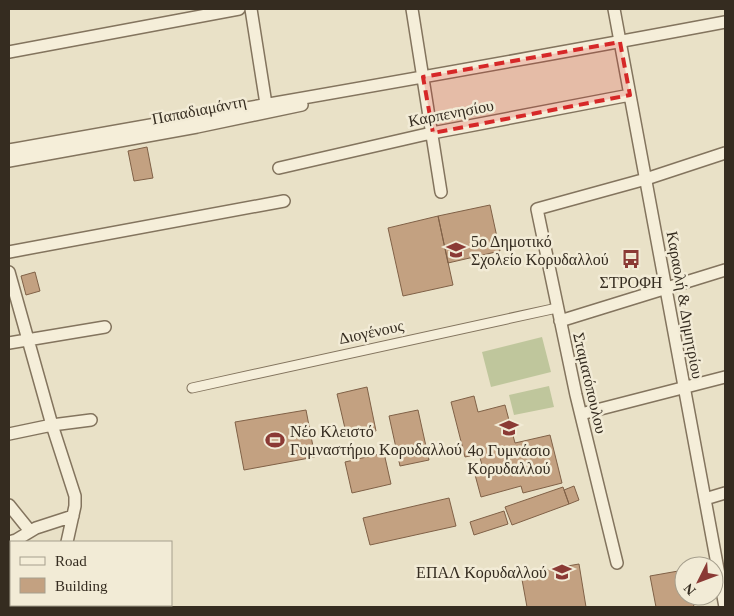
<svg xmlns="http://www.w3.org/2000/svg" width="734" height="616" viewBox="0 0 734 616" font-family="'Times New Roman',serif">
  <rect width="100%" height="100%" fill="#e9e1c7"/>
  <path fill="#bfc69c" d="M542,337L551,372L491,387L482,352Z
    M549,386L554,407L514,415L509,395Z"/>
  <path fill="#c3a181" stroke="#806147" d="M147,147L153,178L134,181L128,151Z
    M490,205L500,251L448,263L438,216Z
    M438,216L453,285L403,296L388,228Z
    M35,272L40,291L26,295L21,276Z
    M367,387L376,431L347,437L337,394Z
    M474,396L478,412L505,405L515,443L550,435L562,483L523,493L521,486L481,497L474,471L483,469L479,454L465,457L451,402Z
    M306,410L315,457L244,470L235,422Z
    M418,410L429,460L400,466L389,416Z
    M384,453L391,484L352,493L345,462Z
    M574,486L579,500L569,504L564,490Z
    M563,487L569,504L512,525L505,507Z
    M449,498L456,526L370,545L363,518Z
    M504,511L508,524L474,535L470,522Z
    M579,564L586,607H527L521,574Z
    M684,570V596H692L694,607H656L650,576Z"/>
  <g fill="none" stroke-linecap="round" stroke-linejoin="round">
    <g stroke="#83745e" stroke-width="11">
      <path id="pedestrian" d="M192,388L557,308"/>
    </g>
    <g stroke="#83745e" stroke-width="14">
      <path id="minor" d="M251,9L266,104
        M412,9L441,192
        M614,9L725,607
        M9,52L239,9
        M9,150C248,107 487,67 725,22
        M9,161L197,127L302,105
        M279,168L427,134L630,95
        M9,252L284,201
        M9,272L52,425L75,496V506L67,542
        M560,321L725,270
        M9,343L105,327
        M581,414L725,377
        M9,434L52,425L91,420
        M705,499L725,493
        M9,505L30,531
        M9,542L16,540L36,528L73,516
        M617,563L576,395L537,209L646,179L725,153
        M26,607L38,605"/>
    </g>
    <use href="#pedestrian" stroke="#f5eed9" stroke-width="9"/>
    <use href="#minor" stroke="#f5eed9" stroke-width="11"/>
  </g>
  <path fill="#d62828" fill-opacity="0.2" stroke="#d62828" stroke-width="4" stroke-dasharray="10 6" stroke-linejoin="round" d="M620,42L630,95L433,133L423,77Z"/>
  <defs>
    <g id="school-bare" transform="scale(1.5)"><path d="M0-5L7-2L0 1L-7-2ZM-4 1L0 2.5L4 1V4Q0 6-4 4Z" fill="#8b3a35" stroke="#f2ebd6" stroke-width="2.5" paint-order="stroke"/></g>
    <g id="bus-bare" transform="scale(1.5)"><path d="M-5-6H5V4H4V6H2V4H-2V6H-4V4H-5ZM-3.5-4V0h7V-4ZM-3.5 1.2v1.5H-2V1.2ZM2 1.2v1.5H3.5V1.2Z" fill="#8b3a35" stroke="#f2ebd6" stroke-width="2.5" paint-order="stroke"/></g>
    <g id="stadium-bare" transform="scale(1.5)"><path d="M0-5a6.5 5 0 1 0 0 10a6.5 5 0 1 0 0-10ZM-3.5-1.8h7v3.6h-7Z" fill="#8b3a35" stroke="#f2ebd6" stroke-width="2.5" paint-order="stroke"/></g>
  </defs>
  <g fill-rule="evenodd">
    <use href="#school-bare" x="456" y="250"/>
    <use href="#bus-bare" x="631" y="259"/>
    <use href="#school-bare" x="509" y="428"/>
    <use href="#stadium-bare" x="275" y="440"/>
    <use href="#school-bare" x="562" y="572"/>
  </g>
  <g text-anchor="middle" dominant-baseline="central" stroke-width="5" stroke-linejoin="round" paint-order="stroke">
    <g font-size="16" fill="#352c20" stroke="#f2ebd6">
      <text transform="translate(199 110) rotate(-11)">Παπαδιαμάντη</text>
      <text transform="translate(451 113) rotate(-11)">Καρπενησίου</text>
      <text transform="translate(685 305) rotate(80)">Καραολή &amp; Δημητρίου</text>
      <text transform="translate(371 332) rotate(-12)">Διογένους</text>
      <text transform="translate(590 383) rotate(77)">Σταματόπουλου</text>
    </g>
    <g font-size="16" fill="#352c20" stroke="#f2ebd6" text-anchor="start">
      <text x="471" y="241">5ο Δημοτικό<tspan x="471" dy="18">Σχολείο Κορυδαλλού</tspan></text>
      <text x="631" y="282" text-anchor="middle">ΣΤΡΟΦΗ</text>
      <text x="290" y="431">Νέο Κλειστό<tspan x="290" dy="18">Γυμναστήριο Κορυδαλλού</tspan></text>
      <text x="509" y="450" text-anchor="middle">4ο Γυμνάσιο<tspan x="509" dy="18">Κορυδαλλού</tspan></text>
      <text x="547" y="572" text-anchor="end">ΕΠΑΛ Κορυδαλλού</text>
    </g>
  </g>
  <rect width="734" height="616" fill="none" stroke="#352c20" stroke-width="20"/>
  <rect x="10" y="541" width="162" height="65" fill="#f2ebd6" stroke="#a69f8d"/>
  <rect x="20" y="557" width="25" height="8" fill="#f5eed9" stroke="#a69f8d"/>
  <text x="55" y="566" font-size="15" fill="#352c20">Road</text>
  <rect x="20" y="578" width="25" height="15" fill="#c3a181" stroke="#a69f8d"/>
  <text x="55" y="591" font-size="15" fill="#352c20">Building</text>
  <g transform="translate(699 581) rotate(228)"><circle r="24" fill="#f2ebd6" stroke="#a69f8d"/>
  <path d="M0-4L9 19L0 12L-9 19Z" fill="#8b3a35"/>
  <text y="-8" font-size="14" font-weight="bold" text-anchor="middle" fill="#352c20">N</text>
  </g>
</svg>
